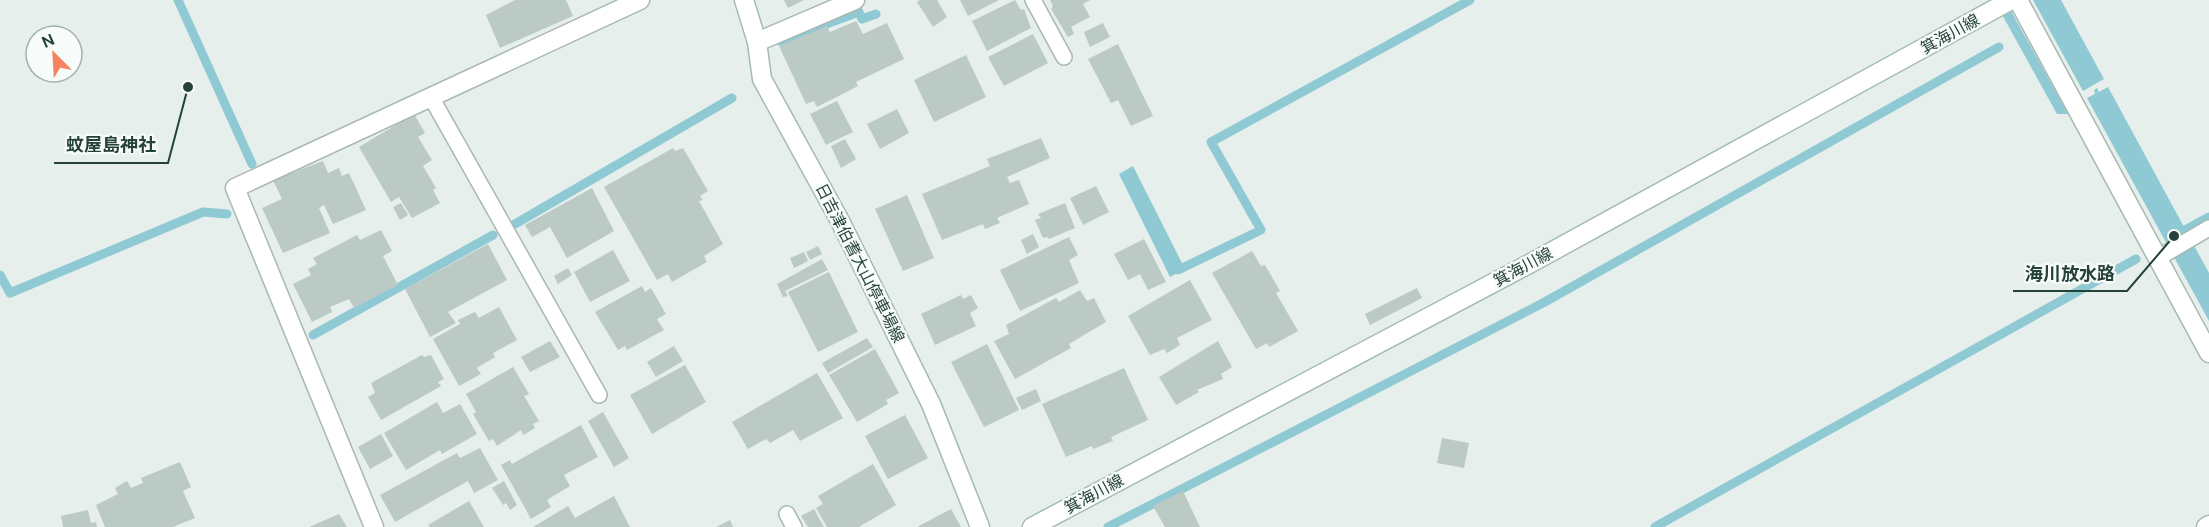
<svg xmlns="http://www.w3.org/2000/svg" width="2209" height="527" viewBox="0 0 2209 527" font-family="'DM Sans','Noto Sans JP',sans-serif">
  <rect width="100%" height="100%" fill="#e6efeb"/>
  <path fill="#8ec9d4" d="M1994,0H2005L2068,114H2057Z
    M2033,0H2061L2104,79L2083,91Z
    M2108,87L2209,273V321L2087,98L2095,94L2094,90L2097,88L2099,92Z
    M1133,166L1185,269L1170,277L1119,174Z"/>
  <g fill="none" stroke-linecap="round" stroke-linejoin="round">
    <path stroke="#8ec9d4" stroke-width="9" d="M178,0L252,164
      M780,41L859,12L862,19L876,14
      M515,224L732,98
      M2174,236L2209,217
      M1177,267L1178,270L1261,230L1211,142L1470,0
      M0,275L10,293L203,212L227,214
      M313,335L493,235
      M1108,527L1543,303L1999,47
      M1655,527L2136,259"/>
  </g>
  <path fill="#bbcac4" d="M515,0H566L573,16L500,48L486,15Z
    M784,0H804L788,8Z
    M920,0H937L947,17L933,27L917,2Z
    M960,0H999L968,16Z
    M1015,0L1021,10L1024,9L1031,28L987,51L972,21Z
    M1050,0H1090L1083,4L1090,17L1071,27L1074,34L1068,37L1051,9L1053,6Z
    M856,21L863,34L887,23L904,59L856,82L858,86L817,107L814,101L806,104L779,46L827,26L830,32Z
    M1103,23L1110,37L1090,47L1084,32Z
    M1033,34L1048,63L1004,86L988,57Z
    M1118,44L1153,116L1131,126L1118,100L1111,103L1088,59Z
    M966,55L986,97L934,122L914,80Z
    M837,101L853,132L826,145L810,114Z
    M897,109L909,133L880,149L867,124Z
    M414,114L425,133L418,137L432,160L423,166L436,188L433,190L440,203L412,218L399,197L391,202L359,147Z
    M1041,138L1050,158L1007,177L1010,183L1019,180L1029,204L997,218L1000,223L985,229L983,224L942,240L922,194L990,166L987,159Z
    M845,139L856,159L841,168L831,146Z
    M673,148L675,151L683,148L708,191L700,196L703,200L699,201L723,244L704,256L707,262L672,282L668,274L657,280L604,187Z
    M323,161L328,173L339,168L342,176L349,173L366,210L333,224L324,205L319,208L330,233L283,253L262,208L282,199L273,180Z
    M1096,186L1109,212L1083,225L1070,198Z
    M592,188L614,231L567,258L550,227L532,237L525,225Z
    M907,195L934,258L903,271L875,209Z
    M401,203L408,215L400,220L393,207Z
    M1065,203L1075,228L1049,239L1048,237L1043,238L1035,220L1041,218L1038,214Z
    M381,230L392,251L383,256L398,285L354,308L349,299L330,307L332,312L312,322L293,284L311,275L308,269L317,264L313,258L357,235L360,240Z
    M1033,234L1039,247L1027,254L1021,240Z
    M1069,237L1078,255L1069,260L1079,283L1020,311L1000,270Z
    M1144,239L1166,282L1148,290L1140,274L1128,280L1114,254Z
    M488,244L507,280L448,312L456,323L430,337L405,289Z
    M818,246L822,254L810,260L806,252Z
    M613,250L630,281L590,302L574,272Z
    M1252,251L1261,266L1265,265L1280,291L1276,293L1298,331L1269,347L1267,343L1256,349L1212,273Z
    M804,252L808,261L794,268L790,258Z
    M822,259L828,270L785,291L788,296L783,297L777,284Z
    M568,268L572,275L558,284L554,276Z
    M829,272L858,332L818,352L788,292Z
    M1190,280L1212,320L1177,338L1180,345L1167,353L1164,349L1150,355L1128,316Z
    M642,286L645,292L651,288L666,314L657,319L664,330L627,350L625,346L618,350L595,312Z
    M1417,288L1422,298L1370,325L1365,314Z
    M1080,290L1087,301L1094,298L1106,322L1069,344L1071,348L1015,379L994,341L1009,334L1006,325L1056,298L1059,302Z
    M961,295L963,299L971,295L978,308L970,313L976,326L935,345L921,314Z
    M499,307L517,340L493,353L495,357L477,368L481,374L459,386L433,339L460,324L458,320L475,312L479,318Z
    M867,338L873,347L828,373L822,363Z
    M550,341L560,357L530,372L521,357Z
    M1218,341L1232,367L1221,374L1223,379L1197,390L1199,392L1176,405L1159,377Z
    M987,344L1019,410L984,427L951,362Z
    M674,346L683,361L656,377L647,362Z
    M875,349L899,393L886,400L888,404L857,422L829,375Z
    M422,355L424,357L431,355L444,379L438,382L441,386L381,420L368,397L375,393L371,383Z
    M685,365L706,402L652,434L630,395Z
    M513,367L529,394L524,396L539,421L533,424L535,428L523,435L521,430L497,446L493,439L489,441L473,414L476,412L466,394Z
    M1124,368L1148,420L1111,437L1113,441L1093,449L1092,446L1066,457L1042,404Z
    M817,373L843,418L800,441L793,430L770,443L766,439L748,449L732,422Z
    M1036,389L1041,401L1022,410L1016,398Z
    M437,402L443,413L460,404L477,434L442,454L440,450L406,470L384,433Z
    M603,412L629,458L614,467L588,421Z
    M905,415L928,458L888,479L865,436Z
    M581,425L598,457L564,475L570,486L547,500L551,507L531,519L501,465L510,460L512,464Z
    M381,434L393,456L370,469L358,447Z
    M1442,438L1469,443L1464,468L1437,463Z
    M480,448L498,480L474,493L468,481L395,522L380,495L457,453L460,458Z
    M180,462L191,487L183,491L195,518L173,527H105L96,505L118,494L115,488L127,481L131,488L143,483L141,478Z
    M873,464L896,505L859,527H827L816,508L823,504L818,496Z
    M504,481L517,505L510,510L506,503L503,505L492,488Z
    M1183,491L1200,527H1165L1153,506Z
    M614,496L630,527H533L568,506L575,518Z
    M469,501L484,527H430L428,525Z
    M814,509L824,527H808L801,516Z
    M951,509L961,527H917Z
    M88,510L91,523L96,522L97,527H63L61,516Z
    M339,514L347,527H309Z
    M730,520L733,527H716Z"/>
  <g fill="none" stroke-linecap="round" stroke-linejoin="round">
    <g stroke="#a8b8b2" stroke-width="18">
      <path id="lane" d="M1033,0L1064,57
        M431,97L599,395
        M2158,258L2209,228
        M787,514L794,527"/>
    </g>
    <g stroke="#a8b8b2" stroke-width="21">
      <path id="street" d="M2018,0L2209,353
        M757,42L855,0
        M374,527L235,188L640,0
        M2206,527L2209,525"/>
    </g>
    <g stroke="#a4bbb3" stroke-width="21">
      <path id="secondary" d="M744,0L757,42L762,79L840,221L931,404L980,527
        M1032,527L1529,264L2011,0"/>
    </g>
    <use href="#lane" stroke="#fff" stroke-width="15"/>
    <use href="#street" stroke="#fff" stroke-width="18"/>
    <use href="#secondary" stroke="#fff" stroke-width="18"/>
  </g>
  <g text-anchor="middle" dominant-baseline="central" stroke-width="4.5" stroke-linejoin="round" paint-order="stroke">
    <g font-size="16" fill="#24423a" stroke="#f7fbf9">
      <text transform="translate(1950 34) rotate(-29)">箕海川線</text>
      <text transform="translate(860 263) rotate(63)">日吉津伯耆大山停車場線</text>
      <text transform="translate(1523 267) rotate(-28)">箕海川線</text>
      <text transform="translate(1094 494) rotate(-28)">箕海川線</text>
    </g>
  </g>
  <path fill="none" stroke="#24423a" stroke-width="2" d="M188 87L168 163H54M2174 236L2127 291H2013"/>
  <g fill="#24423a" stroke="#f7fbf9" stroke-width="2">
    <circle cx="188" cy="87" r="6"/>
    <circle cx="2174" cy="236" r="6"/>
  </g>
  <g font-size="18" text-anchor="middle" font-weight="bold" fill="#24423a" stroke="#f7fbf9" stroke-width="4.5" stroke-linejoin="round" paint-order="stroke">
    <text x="111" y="151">蚊屋島神社</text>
    <text x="2070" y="280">海川放水路</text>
  </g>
  <g transform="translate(54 54) rotate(336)"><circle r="28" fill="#f7fbf9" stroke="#a3b1ad" stroke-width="1.5"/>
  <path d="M0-4.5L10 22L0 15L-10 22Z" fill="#f4845f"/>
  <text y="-9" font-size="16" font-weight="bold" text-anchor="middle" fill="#24423a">N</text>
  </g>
</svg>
